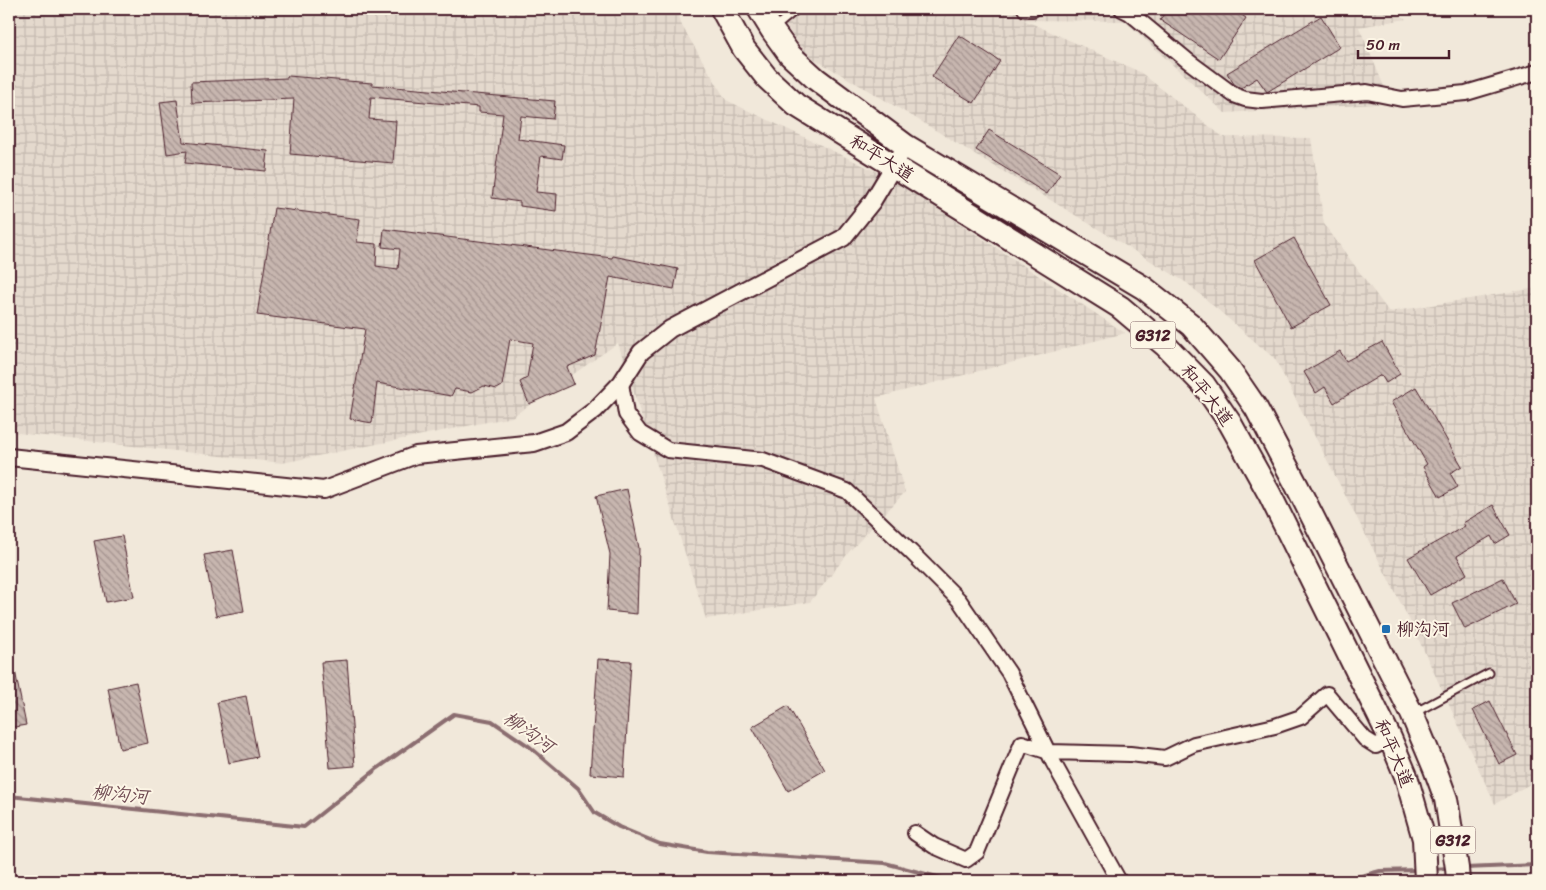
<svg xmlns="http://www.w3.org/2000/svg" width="1546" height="890" viewBox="0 0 1546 890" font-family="Sriracha,'LXGW WenKai TC',sans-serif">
  <defs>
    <pattern id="industrial-grid" width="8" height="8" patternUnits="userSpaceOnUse" patternTransform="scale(1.25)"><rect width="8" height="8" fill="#e4d9cd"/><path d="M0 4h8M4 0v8" fill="none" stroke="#c5bab0"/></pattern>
    <pattern id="building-back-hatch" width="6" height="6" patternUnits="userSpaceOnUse" patternTransform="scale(1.25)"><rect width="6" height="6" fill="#c7b6af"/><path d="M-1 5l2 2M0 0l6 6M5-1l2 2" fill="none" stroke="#a4938f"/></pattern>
  </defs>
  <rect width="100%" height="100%" fill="#f1e8da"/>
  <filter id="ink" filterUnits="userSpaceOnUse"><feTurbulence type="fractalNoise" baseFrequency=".02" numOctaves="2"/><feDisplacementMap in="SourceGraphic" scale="10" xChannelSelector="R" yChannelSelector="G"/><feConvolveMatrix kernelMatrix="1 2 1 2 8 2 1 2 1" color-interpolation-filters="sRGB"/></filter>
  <g filter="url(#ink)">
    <path fill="url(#industrial-grid)" d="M9,9H677L682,26L726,100L894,180L1125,333L876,398L905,492L849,552L810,602L706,619L618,343L512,417L282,463L9,432Z
      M774,9H1389L1406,19L1359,27L1391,103L1225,113L1125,21L1024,20L1140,72L1223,137L1311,138L1324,224L1389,312L1537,288V780L1495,804L1411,623L1275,359L1187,283L917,119L806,54Z"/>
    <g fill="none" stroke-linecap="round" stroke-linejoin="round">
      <path stroke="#8b6d6f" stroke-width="4" d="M9,796L304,827L378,768L454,714L492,721L530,747L578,788L595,813L619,827L660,844L707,852L885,863L952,881
        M1465,868L1537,865
        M1432,869L1450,868
        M1343,881L1380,871L1418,870"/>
    </g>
    <path fill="url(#building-back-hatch)" stroke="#4a1f2b" d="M1167,9H1233L1246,18L1219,59L1160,20Z
      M1321,16L1340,47L1267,92L1257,78L1241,88L1234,84L1227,73Z
      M959,35L1000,61L974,103L932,77Z
      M288,76L372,83V85L555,101L553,119L521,116L518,139L564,145L562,159L541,156L536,192L557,194L556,211L520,206V202L492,198L503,114L479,112V107L371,97L369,119L396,121L393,163L290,154L294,99L192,103L191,82L287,78Z
      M177,100L183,142L268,151L266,171L185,163L187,151L167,154L160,102Z
      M989,130L1060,174L1047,194L976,150Z
      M274,208L360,219L357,242L377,244L376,266L398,269L400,249L382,247L384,229L612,258L613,256L678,269L674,289L610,277L595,355L567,367L574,384L529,404L520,382L527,378L533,343L510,339L502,386L497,389L484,386L472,392L455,389L451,396L377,383L372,423L350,419L365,329L257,315Z
      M1294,238L1331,305L1291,327L1255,260Z
      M1382,342L1400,374L1386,383L1381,375L1334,403L1325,387L1316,393L1304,372L1340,351L1346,361Z
      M1416,387L1462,466L1450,473L1458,487L1440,497L1423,467L1427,464L1391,402Z
      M627,489L639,548L637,614L607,611L610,554L596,496Z
      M1493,505L1510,535L1495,544L1491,536L1457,556L1467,574L1430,595L1408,558L1465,526L1463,523Z
      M122,536L134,597L106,602L94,541Z
      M233,550L244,611L216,616L204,555Z
      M1503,578L1516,604L1465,629L1452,603Z
      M598,659L631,661L624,777L590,774Z
      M347,660L355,766L330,768L321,662Z
      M13,661L26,725L9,728V662Z
      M136,682L148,743L120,749L108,688Z
      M246,696L258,757L229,763L217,702Z
      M1490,701L1517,755L1499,764L1473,710Z
      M788,706L825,770L788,791L752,727Z"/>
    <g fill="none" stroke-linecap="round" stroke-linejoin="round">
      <g stroke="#4a1f2b" stroke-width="11">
        <path id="service" d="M774,28L797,9
          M1414,713L1489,673"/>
      </g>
      <g stroke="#4a1f2b" stroke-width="18">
        <path id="minor" d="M1025,9H1033
          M1122,9L1130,13L1188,61L1234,95L1245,99L1262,101L1367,92L1402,99L1466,93L1537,72
          M621,383L626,414L640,433L668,450L763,460L847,491L911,552L959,600L1009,673L1053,762L1119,881
          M915,833L934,846L966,860L977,852L1022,743L1049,752L1130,754L1165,758L1194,744L1275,726L1301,717L1327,694L1365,739L1376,746L1390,738"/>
      </g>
      <g stroke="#4a1f2b" stroke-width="20">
        <path id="tertiary" d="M9,457L324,490L416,455L534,443L566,432L595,410L621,383L641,352L670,329L843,238L872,202L899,157"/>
      </g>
      <g stroke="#4a1f2b" stroke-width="26">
        <path id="trunk" d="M722,9L744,49L767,78L796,105L1120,307L1165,345L1204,385L1230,423L1270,495L1390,738L1406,776L1424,839L1426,881
          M759,9L772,30L790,55L816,79L906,146L1144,288L1191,325L1230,370L1256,408L1297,486L1412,714L1435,769L1446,799L1457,868L1458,881"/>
      </g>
      <use href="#service" stroke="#fcf5e5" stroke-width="7"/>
      <use href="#minor" stroke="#fcf5e5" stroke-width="14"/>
      <use href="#tertiary" stroke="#fcf5e5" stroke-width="16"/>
      <use href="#trunk" stroke="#fcf5e5" stroke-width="22"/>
    </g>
  </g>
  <rect fill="#1f6fb2" stroke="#fcf5e5" stroke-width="2" x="1381" y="624" width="10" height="10" rx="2.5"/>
  <g text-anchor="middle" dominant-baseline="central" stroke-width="4" stroke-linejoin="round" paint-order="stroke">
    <g fill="#fcf5e5" stroke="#7f5f63" stroke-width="1">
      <rect x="1130.5" y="321.5" width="45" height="27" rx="4"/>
      <rect x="1430.5" y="826.5" width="45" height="27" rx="4"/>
    </g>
    <g font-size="16" font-weight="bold" fill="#4a1f2b">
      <text x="1153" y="335">G312</text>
      <text x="1453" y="840">G312</text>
    </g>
    <g font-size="18" fill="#4a1f2b" stroke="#fcf5e5">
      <text transform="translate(882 158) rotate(32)">和平大道</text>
      <text transform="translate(1207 395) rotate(52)">和平大道</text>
      <text transform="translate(1394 753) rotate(67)">和平大道</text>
    </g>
    <g font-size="18" fill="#4a1f2b" stroke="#fcf5e5" text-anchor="start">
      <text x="1396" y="629">柳沟河</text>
    </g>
    <g font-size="19" font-style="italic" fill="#704c53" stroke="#fcf5e5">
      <text transform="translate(529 732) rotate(36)">柳沟河</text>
      <text transform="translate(120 794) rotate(6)">柳沟河</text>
    </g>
  </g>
  <rect width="1546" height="890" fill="none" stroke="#fcf5e5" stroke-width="30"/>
  <rect x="15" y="15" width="1516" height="860" fill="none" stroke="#4a1f2b" stroke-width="2" filter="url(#ink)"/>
  <path d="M1358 50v8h91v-8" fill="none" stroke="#4a1f2b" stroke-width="2.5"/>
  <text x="1366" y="50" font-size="15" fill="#4a1f2b" stroke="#fcf5e5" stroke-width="4" paint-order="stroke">50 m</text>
</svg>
